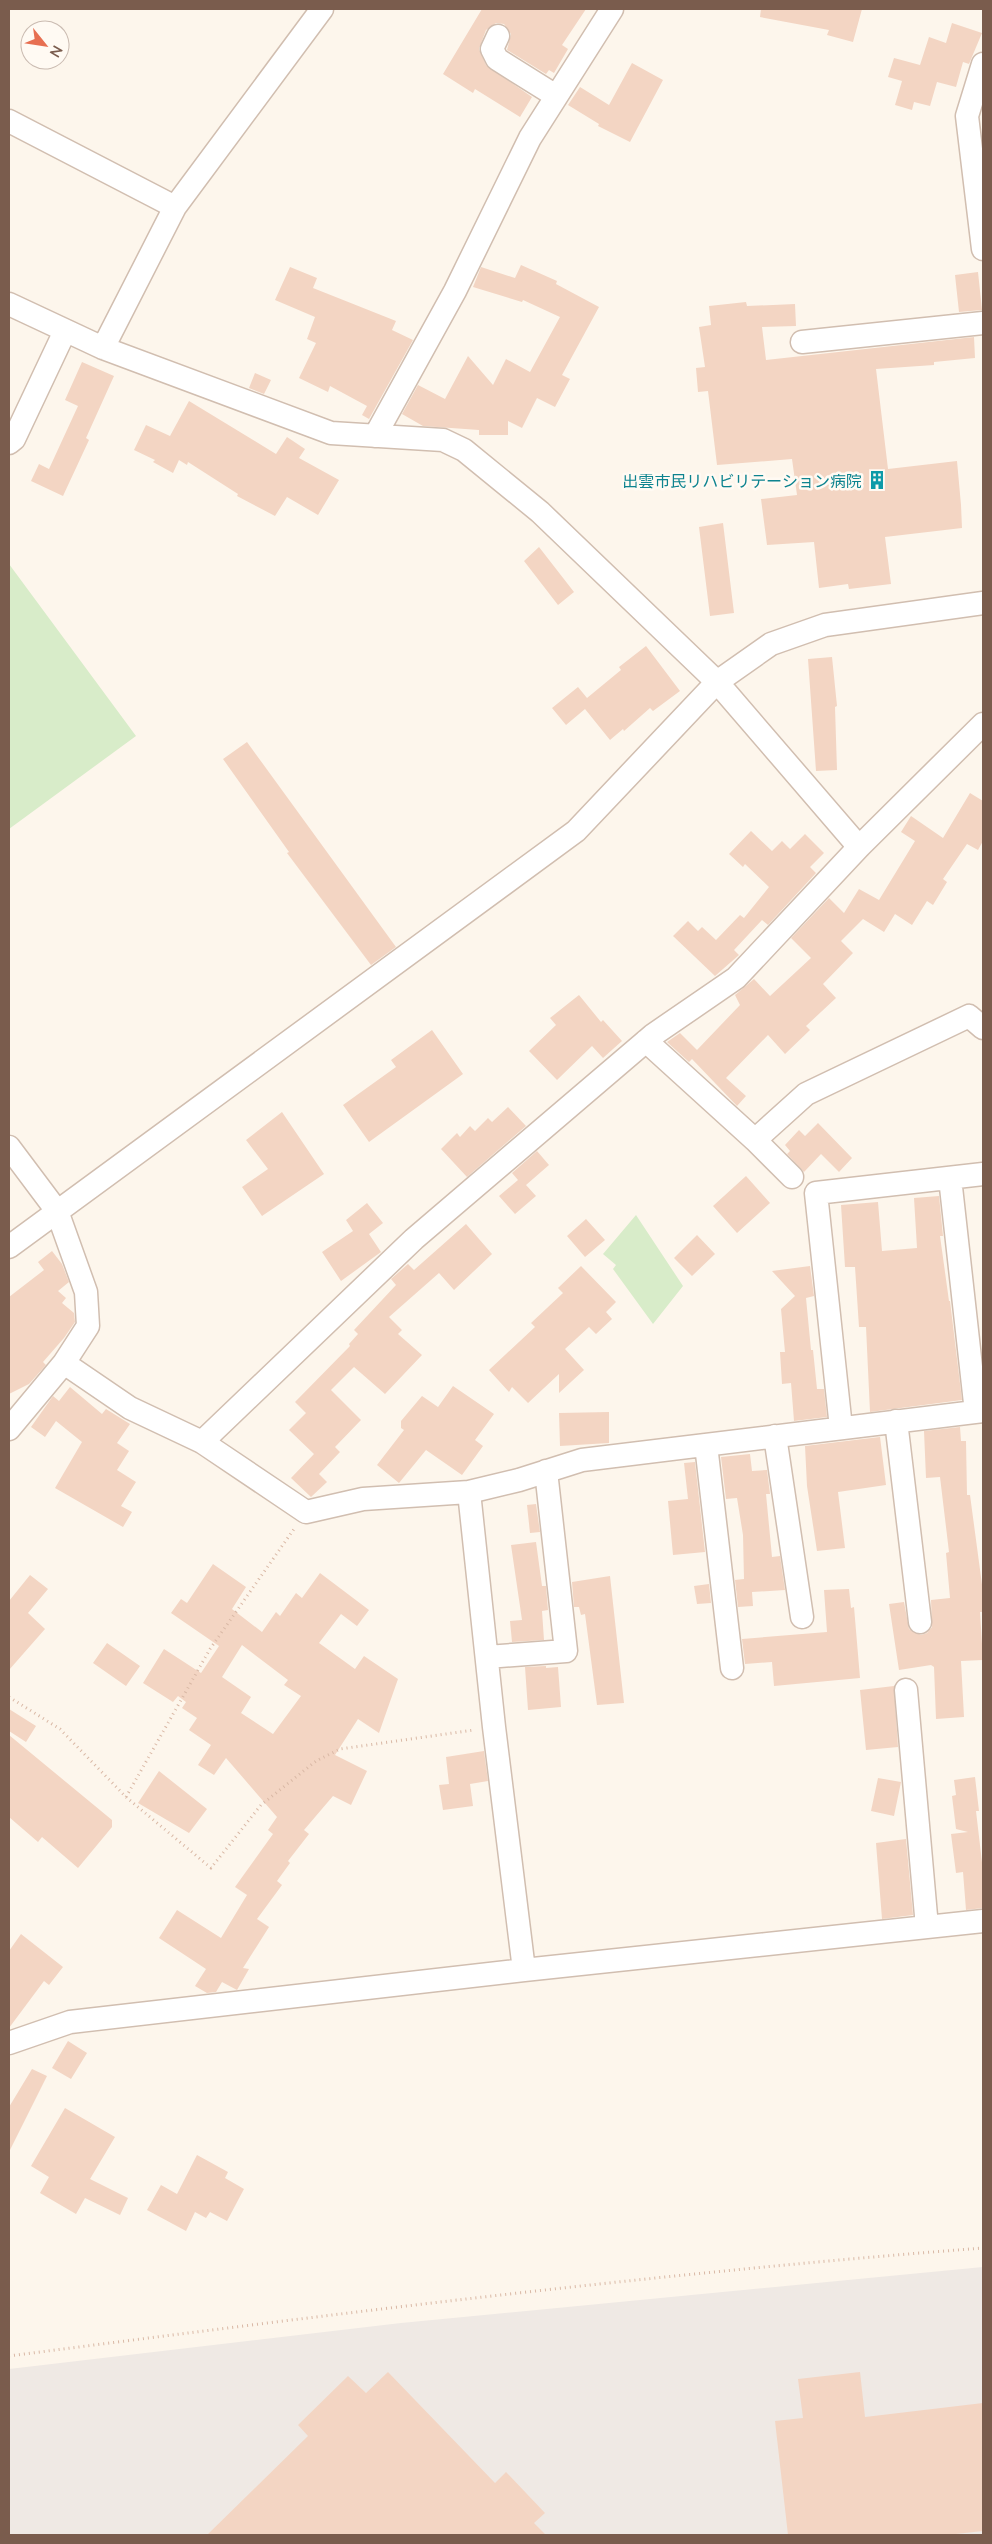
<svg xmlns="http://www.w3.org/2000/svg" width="992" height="2544" viewBox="0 0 992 2544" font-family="Lato,'Noto Sans JP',sans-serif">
  <rect width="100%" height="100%" fill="#fdf6ec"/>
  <path fill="#efe9e4" d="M983,2267V2535H9V2369L401,2323Z"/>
  <path fill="#d8ecc9" d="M9,564L136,736L9,829Z
    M636,1215L683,1286L653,1324L613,1269L616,1265L603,1254Z"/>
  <path fill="#f3d5c3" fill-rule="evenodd" d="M482,9H586L562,45L568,49L554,73L549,70L546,74L507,50L511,34L504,24L496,23L486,30L479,49L486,65L532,97L520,117L475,89L473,93L443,74Z
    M761,9H862L853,42L827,35L829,30L760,17Z
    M952,23L982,33L969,64L963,62L956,87L937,82L930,106L914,102L912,110L895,105L902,81L888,77L894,58L920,65L929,37L946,43Z
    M632,63L663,80L630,142L598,126L599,124L568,105L580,87L609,105Z
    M521,265L557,281L556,284L599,307L562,375L570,379L555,407L537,398L522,428L508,421V435H479V430L423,426L402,414L418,385L445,399L468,356L493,385L506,359L530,372L560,317L523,300L522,302L473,287L481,267L515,278Z
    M290,267L317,278L313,288L396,321L392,330L413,340L369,419L362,415L367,406L330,386L328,392L299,378L316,343L307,339L315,317L275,300Z
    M978,272L982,310L959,312L955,275Z
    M746,302L747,306L795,304L796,326L762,327L766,360L974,337L975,358L934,362V365L876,369L888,469L957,461L961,505L962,528L885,537L891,584L849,589L848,584L819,588L814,542L767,545L761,499L797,495L792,459L717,465L708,391L698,392L696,368L705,367L699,327L711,325L709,306Z
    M82,362L114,376L86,438L89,440L63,496L31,481L39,464L49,469L78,406L65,400Z
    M255,373L271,380L264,394L249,388Z
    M189,401L276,454L287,437L305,449L299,458L339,480L318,515L287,497L275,516L237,496L238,494L188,462L187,465L179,460L173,473L153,462L155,460L134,450L146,425L170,436Z
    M723,523L734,613L710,616L699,527Z
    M539,547L574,592L558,605L524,561Z
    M646,646L680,691L653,711L650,708L624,731L623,729L610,740L585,709L566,725L552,708L578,687L587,698L621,670L619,667Z
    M832,657L837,706L835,707L837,770L816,771L808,659Z
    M247,742L396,947L371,965L287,853L289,852L223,759Z
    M970,793L983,801V841L978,850L967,844L943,879L947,882L933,905L927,901L912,925L895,914L884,932L863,919L841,941L853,953L823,984L836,998L806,1026L810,1030L785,1054L768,1035L726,1078L746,1096L737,1106L692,1059L689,1062L667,1042L680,1033L697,1050L740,1005L735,995L754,979L770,996L811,958L791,938L829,898L844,913L859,889L879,900L915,841L901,832L911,816L943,838Z
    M751,831L772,851L782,841L790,849L805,834L824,853L810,867L816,873L768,925L762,920L734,950L739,955L715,976L673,936L688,921L698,931L702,927L716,940L740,915L744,918L769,887L745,864L743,867L729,854Z
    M579,995L601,1022L603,1020L622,1041L603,1058L592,1046L557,1080L529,1051L556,1025L550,1018Z
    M432,1030L463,1074L369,1142L343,1105L396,1067L391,1060Z
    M508,1107L526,1126L467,1177L441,1149L457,1133L460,1137L470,1126L475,1131L488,1118L492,1122Z
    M282,1112L324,1174L262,1216L242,1187L268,1169L246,1140Z
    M818,1123L852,1158L839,1172L821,1154L804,1172L787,1154L790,1151L785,1145L799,1130L805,1136Z
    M537,1151L549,1165L526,1185L536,1196L515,1214L499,1196L518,1180L512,1173Z
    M746,1176L770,1203L737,1233L713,1206Z
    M939,1196L943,1236H940L949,1301H950L962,1400L870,1412L866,1327H859L855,1267H845L841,1205L878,1202L882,1251L917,1248L914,1198Z
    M367,1203L383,1223L369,1234L381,1252L341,1281L322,1252L353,1231L346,1220Z
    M586,1219L605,1240L585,1257L567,1236Z
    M466,1224L492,1254L454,1290L439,1273L389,1317L402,1330L398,1334L422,1355L385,1394L354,1367L331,1390L361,1420L335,1447L340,1452L319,1474L327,1482L311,1497L291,1478L314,1454L289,1430L306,1413L295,1402L350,1346L349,1344L358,1334L354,1330L396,1285L391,1279L408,1264L414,1270Z
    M697,1235L715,1254L692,1276L674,1258Z
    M52,1251L62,1264L69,1282L58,1291L66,1298L62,1303L74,1313L75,1322L64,1338L43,1362L46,1365L29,1384L9,1394V1297L44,1270L38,1262Z
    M581,1266L616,1302L606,1312L612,1319L596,1334L589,1327L565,1349L584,1370L559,1393V1374L528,1403L512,1387L509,1392L489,1370L535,1327L531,1323L563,1293L558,1288Z
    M810,1266L814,1296L806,1298L811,1350H813L817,1389H824L827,1417L794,1421L791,1383L782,1384L780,1352H785L781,1309L795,1296L772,1271Z
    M453,1386L494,1414L475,1440L483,1446L462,1475L426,1450L399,1483L377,1465L404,1430L401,1428V1421L422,1396L438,1407Z
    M70,1387L102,1414L106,1409L130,1424L117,1443L129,1451L117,1470L136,1482L121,1506L132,1512L123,1527L55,1488L82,1442L56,1421L45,1437L31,1427L53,1396L59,1401Z
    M609,1412V1443L560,1446L559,1413Z
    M960,1427L961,1441H966L967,1495H970L983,1592V1612H980L983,1660L961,1661L964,1717L936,1719L934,1667L931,1665L899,1670L889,1604L904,1602L909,1629L921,1635L927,1633L932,1627L931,1600L950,1598L946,1553L949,1552L940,1477L926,1478L924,1431Z
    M880,1437L886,1485L838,1492L845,1548L817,1551L807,1486L805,1446Z
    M750,1454L752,1471L767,1470L770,1494H766L772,1557L780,1556L785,1590L752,1592L753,1606L738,1607L735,1580L744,1579L743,1535L737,1498L726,1499L721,1457Z
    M695,1462L705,1552L673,1555L668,1501L688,1499L684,1463Z
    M536,1504L540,1532L530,1533L527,1505Z
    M536,1542L542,1586H546L548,1610L542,1611L544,1640L512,1642L510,1621L522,1620L511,1545Z
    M213,1564L246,1587L232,1609L262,1632L276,1612L280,1616L296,1593L302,1598L320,1573L369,1610L357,1626L341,1614L319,1643L355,1669L364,1656L398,1679L379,1733L358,1719L335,1755L367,1771L351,1805L333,1796L304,1830L309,1834L288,1861L290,1863L277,1881L282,1885L257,1919L269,1927L243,1968L249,1969L237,1990L222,1982L216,1992L207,1993L195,1986L206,1969L159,1938L177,1910L221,1938L247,1895L235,1887L273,1834L268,1830L277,1817L226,1758L214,1775L198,1765L211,1745L189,1730L197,1718L182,1708L186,1702L178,1696L173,1702L143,1683L164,1649L201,1673L219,1646L171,1613L181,1599L187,1603ZM242,1645L288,1680L284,1685L301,1696L273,1734L241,1713L251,1697L222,1677Z
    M30,1575L48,1589L28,1613L45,1629L9,1670V1601Z
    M610,1576L624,1703L597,1705L585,1614L581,1615L579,1607H574L572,1582Z
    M709,1584L711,1603L697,1604L694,1586Z
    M849,1589L851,1608L854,1607L860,1678L774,1686L772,1662L745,1664L742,1639L827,1632L824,1590Z
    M107,1643L140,1666L126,1686L93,1663Z
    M546,1666V1668L558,1667L561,1707L528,1710L525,1667Z
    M894,1686L898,1747L866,1750L860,1690Z
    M9,1709L36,1726L26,1742L9,1731Z
    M9,1735L112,1820V1827L78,1868L42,1837L38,1842L9,1817Z
    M484,1751L488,1781L470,1784L473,1806L443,1810L439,1785L449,1784L446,1757Z
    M159,1771L207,1809L189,1833L138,1803Z
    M975,1777L979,1811H976L983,1871V1908L966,1910L963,1872L956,1873L951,1834L968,1832L956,1829L952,1796L956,1795L954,1780Z
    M878,1778L901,1782L894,1816L871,1811Z
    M906,1839L913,1915L882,1919L876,1843Z
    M21,1934L63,1967L49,1985L44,1981L9,2028V1951Z
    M68,2041L87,2053L71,2079L52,2068Z
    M32,2069L47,2076L9,2152V2107Z
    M65,2108L115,2137L90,2179L128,2198L120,2215L85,2198L76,2214L40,2193L49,2177L31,2166Z
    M197,2155L228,2172L225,2178L244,2189L227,2221L210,2212L206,2218L195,2212L186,2231L147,2210L161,2185L177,2194Z
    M388,2372L495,2483L506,2472L545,2513L534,2523L546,2535H207L308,2436L298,2425L348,2376L366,2393Z
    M860,2372L865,2417L983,2403V2531L947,2535H788L775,2421L803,2418L798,2379Z"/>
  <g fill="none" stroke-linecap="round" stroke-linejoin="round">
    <g stroke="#d1beb0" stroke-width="25">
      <path id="minor" d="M498,36L492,49L497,59L556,96
        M983,64L967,116L983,249
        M9,121L175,207
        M9,304L103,348L331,433L443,440L464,450L540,512L717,682L859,847
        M802,342L983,323
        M103,348L175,207L322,9
        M375,436L455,291L530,138L612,9
        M9,443L14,439L65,331
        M646,1041L755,1140
        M9,1147L57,1211L86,1292L88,1326L64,1363L9,1429
        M792,1177L755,1140L806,1094L969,1016L983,1028
        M950,1178L976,1412
        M9,1247L576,831L717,682L771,644L825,625L983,603
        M64,1363L130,1408L202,1442L306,1512L363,1499L469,1492L519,1480L582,1460L983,1411
        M896,1421L920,1622
        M841,1428L816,1193L983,1174
        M775,1436L802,1617
        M202,1442L414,1239L653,1035L736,978L859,847L983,724
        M706,1445L732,1668
        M469,1492L494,1727L524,1970
        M487,1657L566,1651L546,1471
        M906,1690L927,1927
        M9,2043L70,2022L524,1970L983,1921"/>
    </g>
    <path stroke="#d9b8a5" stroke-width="3" stroke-dasharray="1 4" stroke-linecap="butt" d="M9,1697L60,1729L126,1797L211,1868L261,1805L316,1761L340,1749L474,1730
      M126,1797L210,1649L294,1529
      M9,2356C333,2314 657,2273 983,2248"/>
    <use href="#minor" stroke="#fff" stroke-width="22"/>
  </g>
  <defs>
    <g id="building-bare" transform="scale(1.5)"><path d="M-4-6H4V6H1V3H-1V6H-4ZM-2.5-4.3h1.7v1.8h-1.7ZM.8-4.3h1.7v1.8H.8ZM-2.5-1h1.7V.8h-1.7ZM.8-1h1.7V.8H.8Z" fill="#0f9aa8" stroke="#fffaf3" stroke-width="2.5" paint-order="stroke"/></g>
  </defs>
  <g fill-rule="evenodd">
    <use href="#building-bare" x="877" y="480"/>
  </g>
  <g text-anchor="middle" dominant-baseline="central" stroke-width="5" stroke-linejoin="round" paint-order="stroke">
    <g font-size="16" fill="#0d838f" stroke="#fffaf3" text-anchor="end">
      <text x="862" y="480">出雲市民リハビリテーション病院</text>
    </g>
  </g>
  <rect width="992" height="2544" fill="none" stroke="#7a5c4d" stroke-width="20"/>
  <g transform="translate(45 45) rotate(120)"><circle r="24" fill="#fffaf3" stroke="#cabbb1"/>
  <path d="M0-4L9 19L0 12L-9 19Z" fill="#e76f51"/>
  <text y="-8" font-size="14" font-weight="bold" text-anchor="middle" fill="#7a5c4d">N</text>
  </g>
</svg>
